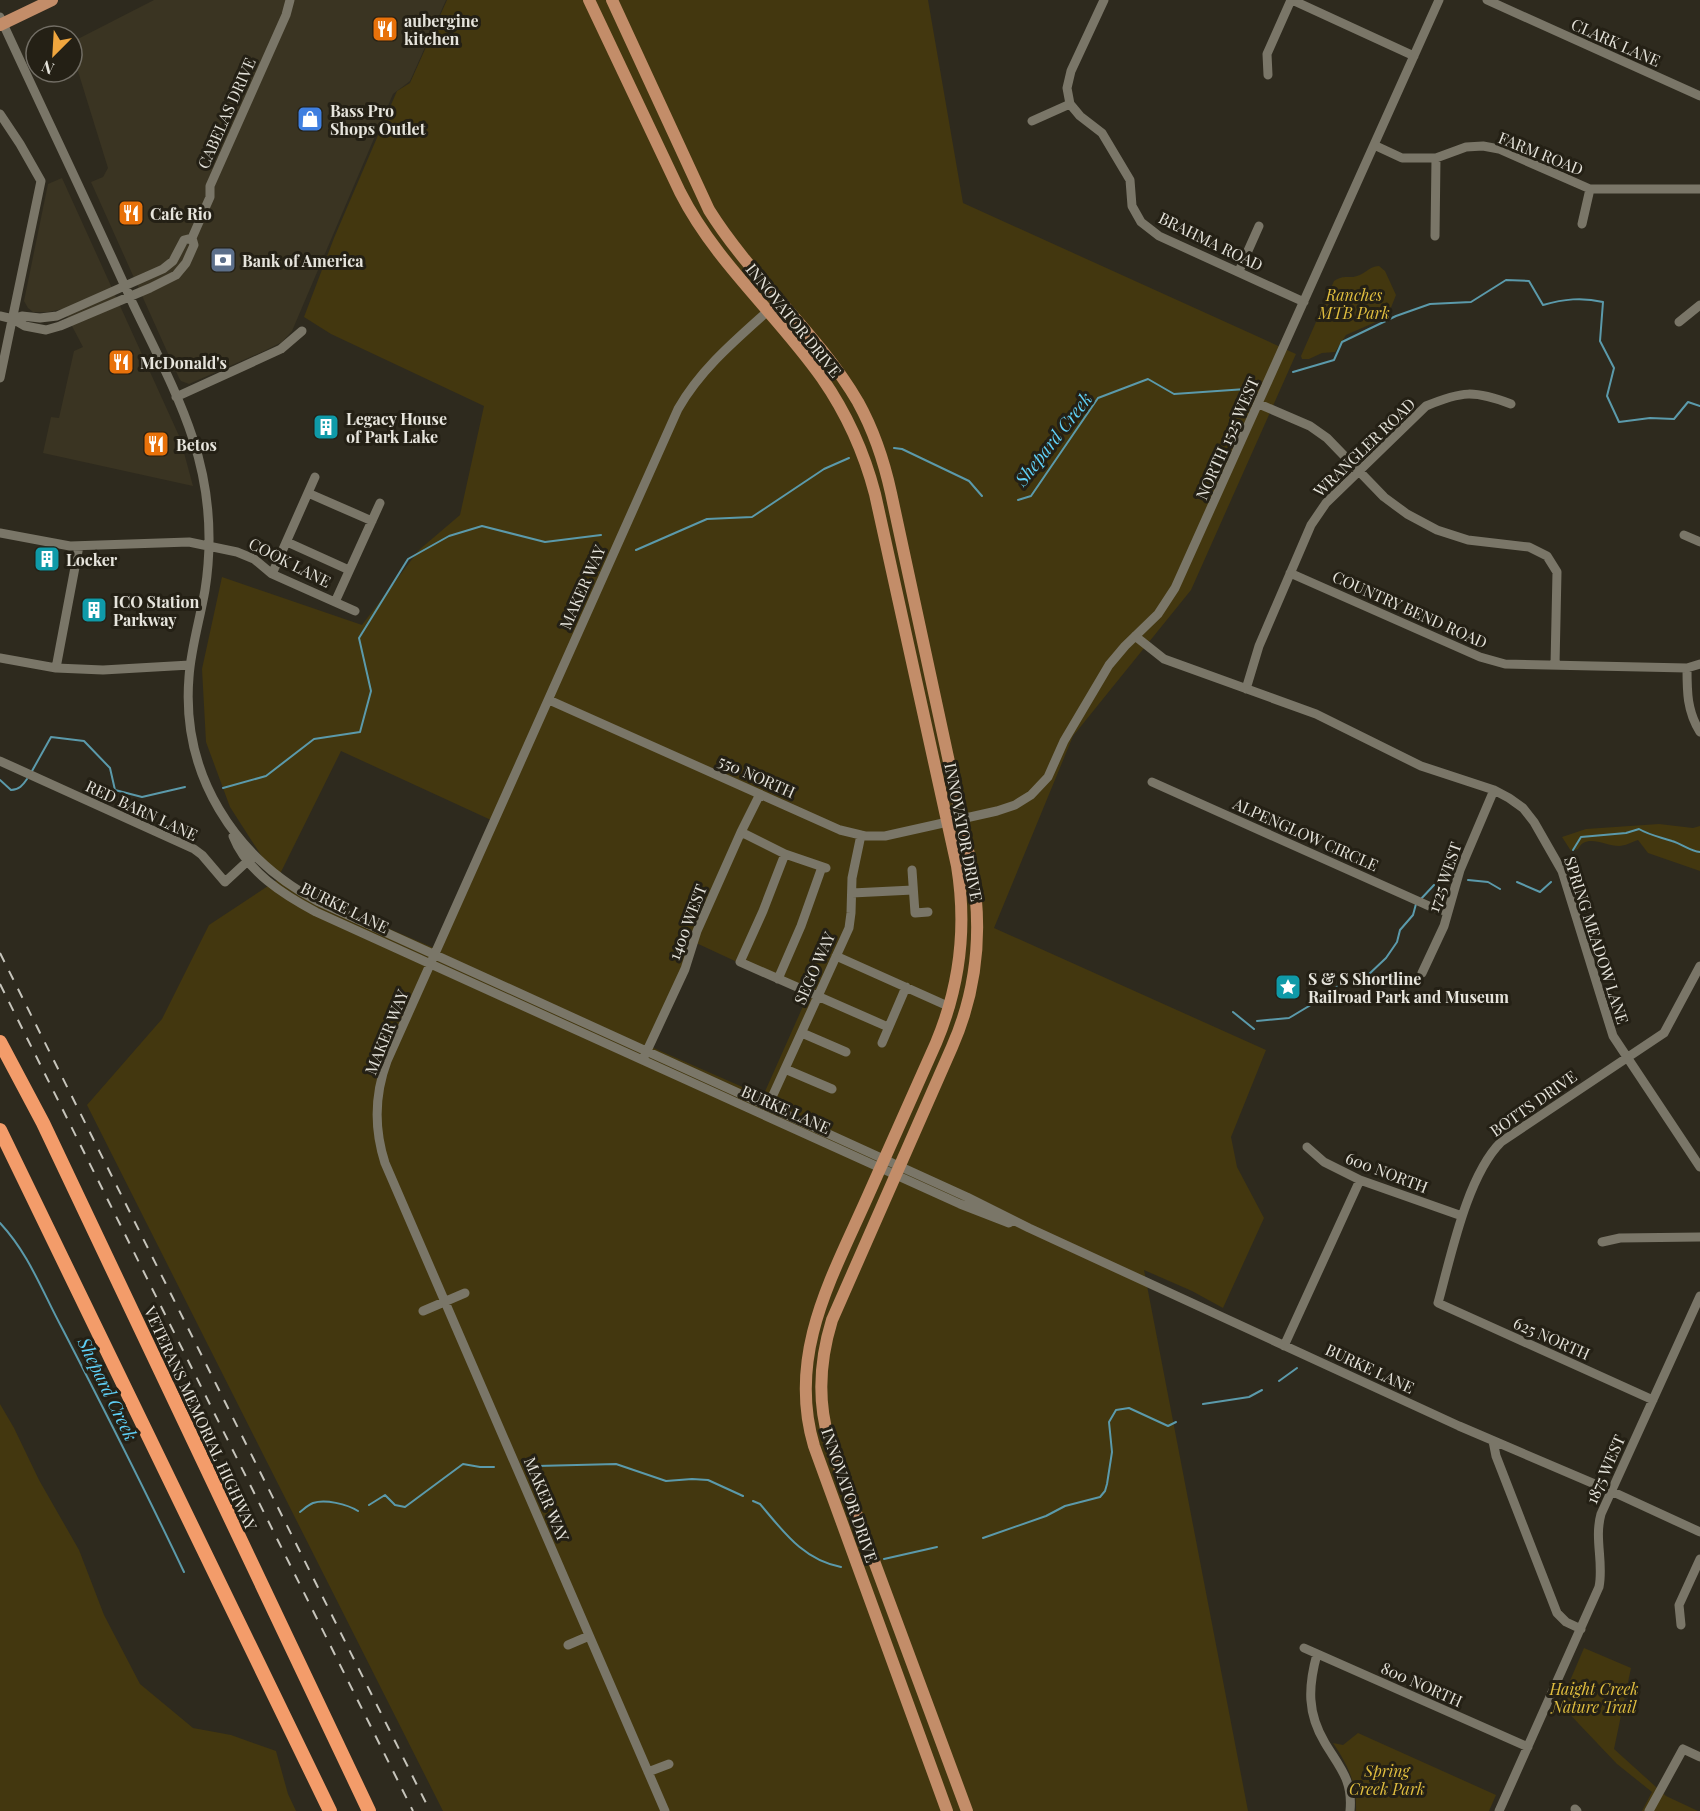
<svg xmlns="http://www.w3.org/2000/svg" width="1700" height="1811" viewBox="0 0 1700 1811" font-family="'Playfair Display',serif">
  <rect width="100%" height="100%" fill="#2e2a1e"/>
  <path fill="#3a3422" d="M154,0H446L410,81L393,94L292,331L282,342L264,351L189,384L181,381L179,378L91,182L103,177L108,168L72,52V42Z
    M62,178L180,438L193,486L43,453L51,417L59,418L74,351L83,347L63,309L48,312H33L28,308L24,301L48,184Z"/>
  <path fill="#43370f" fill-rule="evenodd" d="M447,0H928L963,203L1296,354L1191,590L1073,736L994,928L1266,1050L1231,1137L1237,1167L1264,1218L1223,1308L1192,1291L1144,1270L1248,1811H443L87,1105L162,1019L209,925L277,880L230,807L206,742L202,669L222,577L362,625L419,550L460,515L484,406L331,334L304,317L334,238L397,91L410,83ZM341,751L491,820L436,949L277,880ZM694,942L808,995L763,1096L649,1046Z
    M1379,266L1385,271L1396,295L1388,315L1378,321L1346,335L1335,352L1322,353L1309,359H1302L1301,356L1334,281C1345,274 1348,279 1357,276C1367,273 1368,267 1379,266Z
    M1659,824L1693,828L1700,826V871L1648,853L1638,840C1632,842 1625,846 1619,846C1605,846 1586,833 1578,849L1571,851L1562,837L1586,829Z
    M0,1404L14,1428L39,1480L79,1550L104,1615L140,1684L193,1728L231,1735L276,1751L288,1794L296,1811H0Z
    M1584,1648L1631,1668L1614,1749L1666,1796L1698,1811H1642L1652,1792L1617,1764L1560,1704Z
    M1358,1733L1496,1795L1489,1811H1356C1357,1784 1348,1765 1333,1743L1343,1745Z"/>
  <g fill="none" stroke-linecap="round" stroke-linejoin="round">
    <path stroke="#5b9aab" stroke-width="2" d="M1293,372L1334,360L1342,342L1396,316L1430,304L1471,302L1506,280L1529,281L1543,305C1564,299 1582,297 1603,302L1600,341L1614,368L1607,396L1619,422L1650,418L1674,419L1688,402L1700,406
      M894,448L902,449L969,481L982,496
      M1018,500L1031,496L1098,398L1148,379L1174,394L1246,389
      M636,550L707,519L752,517L824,469L849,458
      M32,771L51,737L84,741L110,768L115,790L142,797L185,787
      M0,780L11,790C19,790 23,785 27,779
      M223,788L266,776L314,739L360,732L371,691L359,638L408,559L449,536L482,526L545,542L601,535
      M1573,850L1581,837L1626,833L1639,829C1649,835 1660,837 1672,841C1682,844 1690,851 1700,852
      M1468,880L1488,882L1500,889
      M1517,882L1540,892L1551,882
      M1420,900L1434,885
      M1326,995L1338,986L1367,976L1386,958L1397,942L1400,930L1413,915L1416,904
      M1233,1012L1254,1029
      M1257,1021L1289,1018L1319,1000
      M0,1223C29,1254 42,1291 62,1328C104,1409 145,1490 184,1572
      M1279,1381L1297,1368
      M1203,1404L1249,1397L1262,1390
      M537,1466L616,1464L666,1481L692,1479L708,1480L743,1496
      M753,1501L760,1504C783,1531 803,1560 841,1567
      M369,1505L385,1495L395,1505L405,1507L463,1464L480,1467H494
      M300,1512C304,1509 308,1505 313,1503C325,1499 347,1504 358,1511
      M983,1538L1046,1516L1065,1506L1100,1497L1105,1491L1107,1484L1112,1452L1109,1422L1116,1410L1129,1408L1168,1426L1176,1422
      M884,1559L937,1547"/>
    <path stroke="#7a7668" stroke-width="9" d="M1104,0L1071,71L1067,88L1070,104L1080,116L1102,133L1130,180L1132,206L1141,222L1159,236L1304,302
      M1292,0L1414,56
      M1487,0L1700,96
      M0,17C44,113 90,208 133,304C154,348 178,393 193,439C209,488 213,539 205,590C200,619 191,648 189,677C181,774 234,858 319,902L967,1197L1029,1228L1459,1426L1611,1491L1700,1532
      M1268,75L1267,54L1291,0
      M0,114L20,144L41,181L0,378
      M1032,121L1070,104
      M1374,145L1402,158H1436L1466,147L1483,146L1499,149L1590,189H1700
      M1582,224L1590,189
      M1435,236L1436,158
      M1239,271L1259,226
      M0,316L13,319L25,326L46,330L60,326L150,288L176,275L186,263L194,245L192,238L210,197V186L286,15L290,0
      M13,319L22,316L40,318L57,316L163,269L173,261L184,240L192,238
      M1679,322L1700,305
      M176,397L281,349L302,331
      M1259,404L1310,426L1327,438L1384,497L1407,514L1437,530L1468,540L1529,547L1547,556L1557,572L1555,665
      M308,493L372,521
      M0,533L70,546L189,542L237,552L254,559L272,574L355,611
      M1684,535L1700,542
      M287,542L349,570
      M1290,573L1480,657L1505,664L1687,668L1700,664
      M272,574L315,477
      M335,602L380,503
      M1135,636L1164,659L1316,714L1421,766L1494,790L1509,798L1523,808L1534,822L1562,871L1613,1036L1700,1167
      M0,658L56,668L103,670L190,665
      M56,668L79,546
      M1687,668C1687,692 1687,711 1700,732
      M1246,689L1259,646L1311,525L1326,503L1426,406C1462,391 1474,390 1511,404
      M549,700L840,830L865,836H885L997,811L1015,805L1031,795L1048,777L1064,741L1109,665L1125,646L1158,614L1175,588L1439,0
      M0,761L194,849L202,855L225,882L252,857
      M1152,782L1429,906L1448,912
      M741,832L785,854L826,868
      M233,836C247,872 284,895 316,912L960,1204L1009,1223
      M785,854L763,911L740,962L888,1027
      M912,870L915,913L928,912
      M852,893L913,890
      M836,956L950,1007
      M1422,973L1444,926L1460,870L1494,790
      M778,979L801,926L822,867
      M802,1033L846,1052
      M882,1043L906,987
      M645,1055L685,969L697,931L741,832L760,794
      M785,1069L832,1089
      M768,1106L849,928L851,913L852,878L861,835
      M1307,1147L1324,1162L1360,1180L1462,1216
      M1602,1242L1620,1238L1700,1237
      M423,1311L465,1293
      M1284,1346L1360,1180
      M1653,1400L1438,1303C1451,1256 1467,1176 1501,1142L1664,1033L1700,966
      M1493,1441L1496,1456L1557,1613L1566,1622L1581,1629
      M1681,1625L1679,1605L1700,1559
      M568,1645L589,1636
      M1304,1648L1528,1747
      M1317,1654C1308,1687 1307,1713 1325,1743C1340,1768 1353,1780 1350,1811
      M648,1772L669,1764
      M1575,1809L1577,1811
      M665,1811L385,1163C374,1129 374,1096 387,1061L678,409C703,365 743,334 780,300
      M1499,1811L1599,1587C1604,1563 1594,1539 1601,1514L1700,1296
      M1649,1811L1683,1749L1700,1757"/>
    <path stroke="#c38d69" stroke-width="12" d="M589,0L680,192C716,263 777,314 822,378C847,414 864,452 875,494L957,866C967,927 960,986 936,1043C913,1095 890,1146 867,1198C831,1279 787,1355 814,1446L947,1811
      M612,0L709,210C752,279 817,332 858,402C874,431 884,461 891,493L971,864C983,927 978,988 952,1047L832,1320C820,1359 817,1400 829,1440L967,1811
      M0,25L52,0"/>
    <path stroke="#f39c6a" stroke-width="14" d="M0,1042L43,1123L369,1811
      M0,1130L330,1811"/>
    <path stroke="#c6c4bb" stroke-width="2" stroke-dasharray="10 10" stroke-linecap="butt" d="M0,953L430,1811
      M0,984L413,1811"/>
  </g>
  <defs>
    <g id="restaurant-square" transform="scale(1.35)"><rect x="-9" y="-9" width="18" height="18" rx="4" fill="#e8710a" stroke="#242015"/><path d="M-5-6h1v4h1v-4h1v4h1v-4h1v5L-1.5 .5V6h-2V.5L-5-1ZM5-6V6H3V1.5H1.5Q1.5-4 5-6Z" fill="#fff"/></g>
    <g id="shop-square" transform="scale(1.35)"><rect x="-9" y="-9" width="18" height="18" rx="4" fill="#3f7fe0" stroke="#242015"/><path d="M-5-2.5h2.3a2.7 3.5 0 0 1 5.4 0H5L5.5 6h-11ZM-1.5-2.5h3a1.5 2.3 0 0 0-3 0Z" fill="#fff"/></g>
    <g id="bank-square" transform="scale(1.35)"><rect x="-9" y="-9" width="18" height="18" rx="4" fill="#5c6f8a" stroke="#242015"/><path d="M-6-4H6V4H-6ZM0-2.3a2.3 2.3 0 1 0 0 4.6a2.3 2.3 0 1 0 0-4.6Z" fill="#fff"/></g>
    <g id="building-square" transform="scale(1.35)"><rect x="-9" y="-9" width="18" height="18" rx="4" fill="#0f9aa8" stroke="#242015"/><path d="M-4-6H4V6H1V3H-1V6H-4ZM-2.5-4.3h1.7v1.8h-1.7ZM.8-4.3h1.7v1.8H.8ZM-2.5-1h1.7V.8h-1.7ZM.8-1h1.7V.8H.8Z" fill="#fff"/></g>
    <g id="sight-square" transform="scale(1.35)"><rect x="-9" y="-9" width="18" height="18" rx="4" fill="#0f9aa8" stroke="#242015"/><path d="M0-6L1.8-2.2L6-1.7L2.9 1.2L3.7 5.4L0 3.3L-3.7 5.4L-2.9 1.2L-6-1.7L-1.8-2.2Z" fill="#fff"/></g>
  </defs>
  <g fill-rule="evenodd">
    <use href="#restaurant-square" x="385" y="29"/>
    <use href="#shop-square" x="310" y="119"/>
    <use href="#restaurant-square" x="131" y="213"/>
    <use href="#bank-square" x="223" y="260"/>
    <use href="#restaurant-square" x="121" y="362"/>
    <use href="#building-square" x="326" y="427"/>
    <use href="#restaurant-square" x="156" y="444"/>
    <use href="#building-square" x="47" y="559"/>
    <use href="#building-square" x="94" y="610"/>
    <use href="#sight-square" x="1288" y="987"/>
  </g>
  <g text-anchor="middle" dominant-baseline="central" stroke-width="6" stroke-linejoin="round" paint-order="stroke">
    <g font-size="16" font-weight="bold" fill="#e6e4dc" stroke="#242015" text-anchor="start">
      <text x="404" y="20">aubergine<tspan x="404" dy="18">kitchen</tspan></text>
      <text x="330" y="110">Bass Pro<tspan x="330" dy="18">Shops Outlet</tspan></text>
      <text x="150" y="213">Cafe Rio</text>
      <text x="242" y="260">Bank of America</text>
      <text x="140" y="362">McDonald's</text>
      <text x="346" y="418">Legacy House<tspan x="346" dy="18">of Park Lake</tspan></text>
      <text x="176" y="444">Betos</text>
      <text x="66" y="559">Locker</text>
      <text x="113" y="601">ICO Station<tspan x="113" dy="18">Parkway</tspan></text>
      <text x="1308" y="978">S &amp; S Shortline<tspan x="1308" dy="18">Railroad Park and Museum</tspan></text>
    </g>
    <g font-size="16" fill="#e6e4dc" stroke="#242015">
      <text transform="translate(1616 42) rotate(24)">CLARK LANE</text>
      <text transform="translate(226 113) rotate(-66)">CABELAS DRIVE</text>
      <text transform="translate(1541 153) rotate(22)">FARM ROAD</text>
      <text transform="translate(1211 241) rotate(26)">BRAHMA ROAD</text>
      <text transform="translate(794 320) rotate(51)">INNOVATOR DRIVE</text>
      <text transform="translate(1227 438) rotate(-66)">NORTH 1525 WEST</text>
      <text transform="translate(1364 447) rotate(-44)">WRANGLER ROAD</text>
      <text transform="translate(290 562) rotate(27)">COOK LANE</text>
      <text transform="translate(582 587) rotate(-66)">MAKER WAY</text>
      <text transform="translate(1410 609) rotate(24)">COUNTRY BEND ROAD</text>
      <text transform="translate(757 776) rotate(24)">550 NORTH</text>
      <text transform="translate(142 810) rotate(25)">RED BARN LANE</text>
      <text transform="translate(964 832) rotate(79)">INNOVATOR DRIVE</text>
      <text transform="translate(1306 834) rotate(24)">ALPENGLOW CIRCLE</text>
      <text transform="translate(1444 877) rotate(-71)">1725 WEST</text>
      <text transform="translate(345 907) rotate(26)">BURKE LANE</text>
      <text transform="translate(687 922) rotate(-69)">1400 WEST</text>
      <text transform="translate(1597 940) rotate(72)">SPRING MEADOW LANE</text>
      <text transform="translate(814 968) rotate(-66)">SEGO WAY</text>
      <text transform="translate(386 1032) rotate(-68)">MAKER WAY</text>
      <text transform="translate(1533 1103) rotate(-35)">BOTTS DRIVE</text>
      <text transform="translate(786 1109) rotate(24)">BURKE LANE</text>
      <text transform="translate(1387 1172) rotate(21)">600 NORTH</text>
      <text transform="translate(1552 1338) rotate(24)">625 NORTH</text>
      <text transform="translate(1370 1368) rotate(25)">BURKE LANE</text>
      <text transform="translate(201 1418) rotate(65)">VETERANS MEMORIAL HIGHWAY</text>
      <text transform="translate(1605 1469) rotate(-66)">1875 WEST</text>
      <text transform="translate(850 1495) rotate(71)">INNOVATOR DRIVE</text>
      <text transform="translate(547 1499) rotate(67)">MAKER WAY</text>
      <text transform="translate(1422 1684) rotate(24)">800 NORTH</text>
    </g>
    <g font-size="16" font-style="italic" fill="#e0be3f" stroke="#242015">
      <text x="1354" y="294">Ranches<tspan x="1354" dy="18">MTB Park</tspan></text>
      <text x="1594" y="1688">Haight Creek<tspan x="1594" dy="18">Nature Trail</tspan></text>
      <text x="1387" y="1770">Spring<tspan x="1387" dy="18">Creek Park</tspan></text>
    </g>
    <g font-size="18" font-style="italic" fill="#5fd0f7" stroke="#242015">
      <text transform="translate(1053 439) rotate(-52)">Shepard Creek</text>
      <text transform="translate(108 1389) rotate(64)">Shepard Creek</text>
    </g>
  </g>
  <g transform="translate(54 54) rotate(204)"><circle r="28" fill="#242015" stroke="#726e65" stroke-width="1.5"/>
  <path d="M0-4.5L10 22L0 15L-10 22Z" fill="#f0a63e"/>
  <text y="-9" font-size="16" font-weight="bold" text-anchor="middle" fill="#e6e4dc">N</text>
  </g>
</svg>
